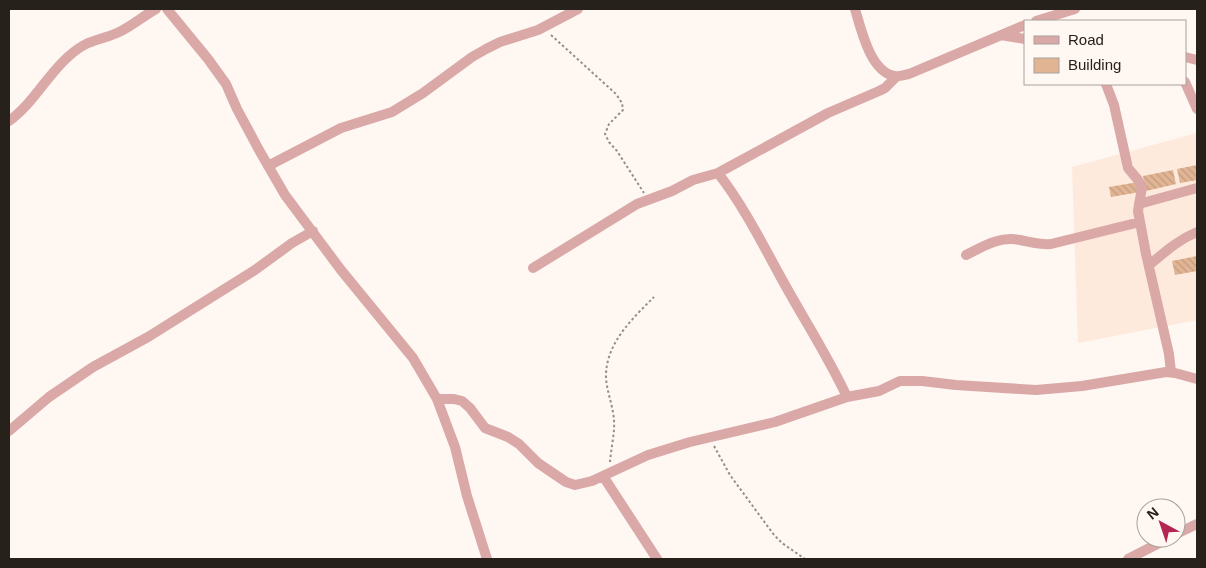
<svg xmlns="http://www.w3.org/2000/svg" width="1206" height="568" viewBox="0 0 1206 568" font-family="Helvetica,sans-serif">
  <defs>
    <pattern id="building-back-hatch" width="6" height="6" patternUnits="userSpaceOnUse" patternTransform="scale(1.25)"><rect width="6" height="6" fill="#e1b594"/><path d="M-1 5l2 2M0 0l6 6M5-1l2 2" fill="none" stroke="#c19b7f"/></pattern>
  </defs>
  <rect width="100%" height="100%" fill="#fef7f2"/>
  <path fill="#feeadc" d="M1197,133V320L1078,343L1072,167Z"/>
  <path fill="url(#building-back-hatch)" d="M1197,165V180L1180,183L1177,169Z
    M1173,170L1176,184L1146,191L1143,176Z
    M1138,182L1140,192L1111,197L1109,187Z
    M1197,256V271L1175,275L1172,261Z"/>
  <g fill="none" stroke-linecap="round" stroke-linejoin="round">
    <path stroke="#958e89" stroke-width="2" stroke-dasharray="2.5 2.5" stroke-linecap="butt" d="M551,35L616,94L622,103L623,110L609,124L605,134L609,142L617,151L644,193
      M714,446L730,475L774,535L782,543L805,559
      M610,462C611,448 615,433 614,420C613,406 607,392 606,378C605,344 632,319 654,297"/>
    <path stroke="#d9a8a7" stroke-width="10" d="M167,9L208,59L226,84L237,109L259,150L285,195L341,270L413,358L437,399L455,447L467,496L487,559
      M855,9C861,29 870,71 894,76C899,77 904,75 909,74L1025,25
      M1036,21L1075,9
      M1001,35L1025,39
      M1185,57L1197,60
      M1185,82L1197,109
      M1106,84L1114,105L1128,168L1138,180L1142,187L1138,211L1146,254L1169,354L1171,372
      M9,121C33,104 47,75 69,56C88,39 96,42 117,33C131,27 143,16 156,9
      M268,166L341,128L392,112L423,93L472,57L486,49L500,42L538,30L578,9
      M718,173C742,204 760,239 779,274C801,315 827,354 847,397
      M1139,204L1197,188
      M966,255C984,246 999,236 1020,240C1031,242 1040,245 1051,244L1140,222
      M1149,265C1165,252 1178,240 1197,232
      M533,268L637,204L672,191L693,180L718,173L828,113L879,91L885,88L896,77
      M437,399H454L462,401L470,408L485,428L508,437L519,444L538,463L566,482L575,485L592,481L648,455L690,442L775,422L847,397L879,391L900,381H922L956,385L1036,390L1082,386L1166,372L1175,373L1197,379
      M9,431L49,397L93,367L148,337L255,270L292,243L313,231
      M603,476L657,559
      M1176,534L1197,524
      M1128,559L1169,538"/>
  </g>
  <rect width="1206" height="568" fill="none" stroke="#27211c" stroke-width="20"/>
  <rect x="1024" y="20" width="162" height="65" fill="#fef7f2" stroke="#a8a19c"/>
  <rect x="1034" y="36" width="25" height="8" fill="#d9a8a7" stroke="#a8a19c"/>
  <text x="1068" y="45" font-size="15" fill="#27211c">Road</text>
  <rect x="1034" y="58" width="25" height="15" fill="#e1b594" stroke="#a8a19c"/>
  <text x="1068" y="70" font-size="15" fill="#27211c">Building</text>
  <g transform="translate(1161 523) rotate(320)"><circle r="24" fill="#fef7f2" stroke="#a8a19c"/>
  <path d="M0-4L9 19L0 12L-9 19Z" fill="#b52553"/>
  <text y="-8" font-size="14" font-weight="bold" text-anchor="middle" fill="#27211c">N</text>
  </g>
</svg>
